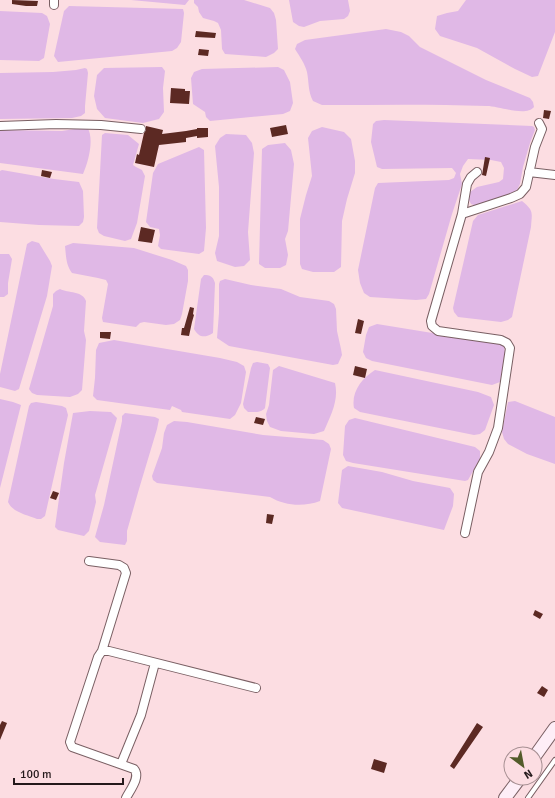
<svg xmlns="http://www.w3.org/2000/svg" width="555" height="798" viewBox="0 0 555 798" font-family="Signika,sans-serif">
  <rect width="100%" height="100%" fill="#fcdde2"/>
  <path fill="#e0b8e6" d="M131,0H189L185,5Z
    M194,0H244L270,8L274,13L276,20L278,49L274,53L266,57L225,54L222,49L221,30L218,23L214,21L203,18L199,12L198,7L194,3Z
    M289,0H348L350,11L348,16L344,19L320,21L304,27L299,26L293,22Z
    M466,0H555V32L538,76L532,77L515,69L477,48L440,36L435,29L437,16L447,13L458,11Z
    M69,6L183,9L184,13L181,42L177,48L172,51L58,62L54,56L64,11Z
    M0,11L42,13L47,16L50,24L44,58L39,61L0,60Z
    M386,29L401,32L409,36L420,47L486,80L530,98L533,102L534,107C526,117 499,106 487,106C432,104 377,105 322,105L313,101C308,92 309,82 307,72C305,64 300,57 295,49L297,44L305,40Z
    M162,67L165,71L163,88L164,112L159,119L143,123L105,118L97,109L94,96L97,75L104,68Z
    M278,67L284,70L290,82L293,103L290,111L283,114L210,121L206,117L205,112L193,104L191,78L194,72L202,69Z
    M85,68L87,69L88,73L85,106V113L81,116L72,118L0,119V73L53,72L76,70Z
    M384,120L532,126L534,127L535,130L530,143L523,167L520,184L517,190L508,196L477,206L471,204L469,200L470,192L477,187L499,182L503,179L504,168L501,162L491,160L468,159L463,166L460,174L462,184L452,214L429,294L426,299L416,300L370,297L364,293L360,283L358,270L375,188L378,183L449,180L454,178L456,173L452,168L382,169L377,167L371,142L373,124L376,121Z
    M87,127C95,138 88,163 83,174L0,163V131L1,130L62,131Z
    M322,127L344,132L351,139L355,161V173L347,199L342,221L341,267L334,272H313L302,269L300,264V219L306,195L312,176L308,138L312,131Z
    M105,133L128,135L139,144L133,165L136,167L142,170L145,176L137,223L131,239L125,241L104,236L99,233L97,228L102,135Z
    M226,134L246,135L252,143L254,153L248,232L250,260L244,266L235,267L217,261L215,253L219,236V187L215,146L220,138Z
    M285,143L291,150L294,164L288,231L285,239L288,255L286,265L280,268H265L259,264L262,149L268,145Z
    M199,147L204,150L206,228L204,251L199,254L161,249L158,246L160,235L159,229L150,227L146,222L153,173L158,164Z
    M2,170L54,179L79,182L83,191L84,217L83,222L79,226L39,225L0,222V171Z
    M522,201C534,211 532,212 531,227L512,317L508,320L501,322L458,317L454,312L453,308L473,221L478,215Z
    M32,241L39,243L50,261L52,266L47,296L19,389L15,391L0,387V374L27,244Z
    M73,243L134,248L172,260L186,266L188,270V281L182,314L180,320L174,324L166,325L144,322L140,323L136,327L103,322L102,318L108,284L106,280L98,278L72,273C66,265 66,256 65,246Z
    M0,254H9L12,259L8,283V294L4,297H0Z
    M204,275C210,275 213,276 215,283L213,333C205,338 199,338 194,329L201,279Z
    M225,279L251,285L281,289L300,297L329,301L334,304L336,309L337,331L341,349L342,355L338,364L333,365L229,346L217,338L219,313V284L220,281Z
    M60,289C68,293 83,291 86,301L84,331L86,340L82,390L78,394L70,397L37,395L32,393L29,389L53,306V294L56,291Z
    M377,324L500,344L504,346L505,353L500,382L492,385L372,361L366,358L363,352L366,335L369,327Z
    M114,340L220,358L237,362L244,366L246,372L241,403L235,415L230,419L182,412L181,410L172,406L170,410L97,400L93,396L95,378L96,350L99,343Z
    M257,362L268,364L270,368L265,408C261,413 254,412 248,412L244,408L243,404L251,368L253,363Z
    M279,366L335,383C339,400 331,415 324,431L314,434L281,431L270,427L267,421L266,414L269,405L273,370Z
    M375,370L478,392L491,397L494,405L485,430L480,434L474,435L360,412L354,408C351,392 362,378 375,370Z
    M0,399L13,402L21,405L0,488Z
    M515,401L555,417V464L527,454L508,444L504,439L502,432L508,402Z
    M36,402L62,406L66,408L68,415L45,516L41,519H37C27,515 12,512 8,502L29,406L31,403Z
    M90,411L111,412L117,418L95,495L96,502L89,531L84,536L58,530L55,527L64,463L73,413Z
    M125,413L155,417L159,419L157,429L139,489L127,531V541L125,545L100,542L95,537L104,505L122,421V416Z
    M355,418L475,447L480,451V459L468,480L465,481L353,463L346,461L343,455L345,426L349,420Z
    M174,421L187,422L263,435L323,440L329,444L331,449L320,501C304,507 285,506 270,497L157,483L153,480L152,476L162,448L164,433L167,425Z
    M348,466L382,472L413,481L450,488L454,494L453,506L444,530L342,508L338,503L342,470Z"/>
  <path fill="#5c2923" d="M12,0L38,1L37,6H26L12,4Z
    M196,31L216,33L215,38L195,37Z
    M199,49L209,50L208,56L198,55Z
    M171,88L185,89V91H190L189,104L170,103Z
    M544,110L551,111L549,119L543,118Z
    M286,125L288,134L272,137L270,128Z
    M146,126L163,130L162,134L186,131L197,129V128H208V137L197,138V136L186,138V142L159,145L154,167L135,163L137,154L139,155L144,133L146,130Z
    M485,157L490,158L486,176L482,175Z
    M42,170L52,172L50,178L41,176Z
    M141,227L155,230L152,243L138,241Z
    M190,307L194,308L193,314L194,315L192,322L189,336L181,335L182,328H184Z
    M358,319L364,321L361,334L355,333Z
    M100,332H111L110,339L100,338Z
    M355,366L367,369L365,378L353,375Z
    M256,417L265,419L263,425L254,423Z
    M53,491L59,493L56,500L50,498Z
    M267,514L274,515L272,524L266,523Z
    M535,610L543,614L540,619L533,615Z
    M542,686L548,690L544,697L537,693Z
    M2,721L7,723L0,740V725Z
    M477,723L483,727L454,769L450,766Z
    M374,759L387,763L384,773L371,769Z"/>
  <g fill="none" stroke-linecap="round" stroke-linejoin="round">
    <g stroke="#795f63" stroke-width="6">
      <path id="lane" d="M528,798L555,760"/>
    </g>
    <g stroke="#795f63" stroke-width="10">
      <path id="street" d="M54,5V0
        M0,126L56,124L101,125L141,129
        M529,172L555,175
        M462,214L511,198L520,194L526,187L535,147L542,129L539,123
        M465,533L478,472L489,452L498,428L510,348L507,343L501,340L438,331L432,326L431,321L462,214L467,184L471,177L477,172
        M89,561L119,565L124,568L126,573L102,651
        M121,764L141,715L155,663
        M126,798C130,790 141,777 134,769L72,747L70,742L98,657L102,651H109L256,688"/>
    </g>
    <g stroke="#795f63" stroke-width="14">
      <path id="secondary" d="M535,756L555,728
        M505,798L520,778"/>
    </g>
    <use href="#lane" stroke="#fff" stroke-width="4"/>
    <use href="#street" stroke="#fff" stroke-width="8"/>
    <use href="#secondary" stroke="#feeef7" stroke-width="12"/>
  </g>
  <g transform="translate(523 766) rotate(148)"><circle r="19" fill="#fcdde2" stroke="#a68f92"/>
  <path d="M0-3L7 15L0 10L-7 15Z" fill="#535b2a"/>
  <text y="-6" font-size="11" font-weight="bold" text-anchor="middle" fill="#24191b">N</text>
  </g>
  <path d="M14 778v6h109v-6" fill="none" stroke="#24191b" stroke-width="2"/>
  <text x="20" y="778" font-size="12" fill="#24191b" stroke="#fcdde2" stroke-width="3" paint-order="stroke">100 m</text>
</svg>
